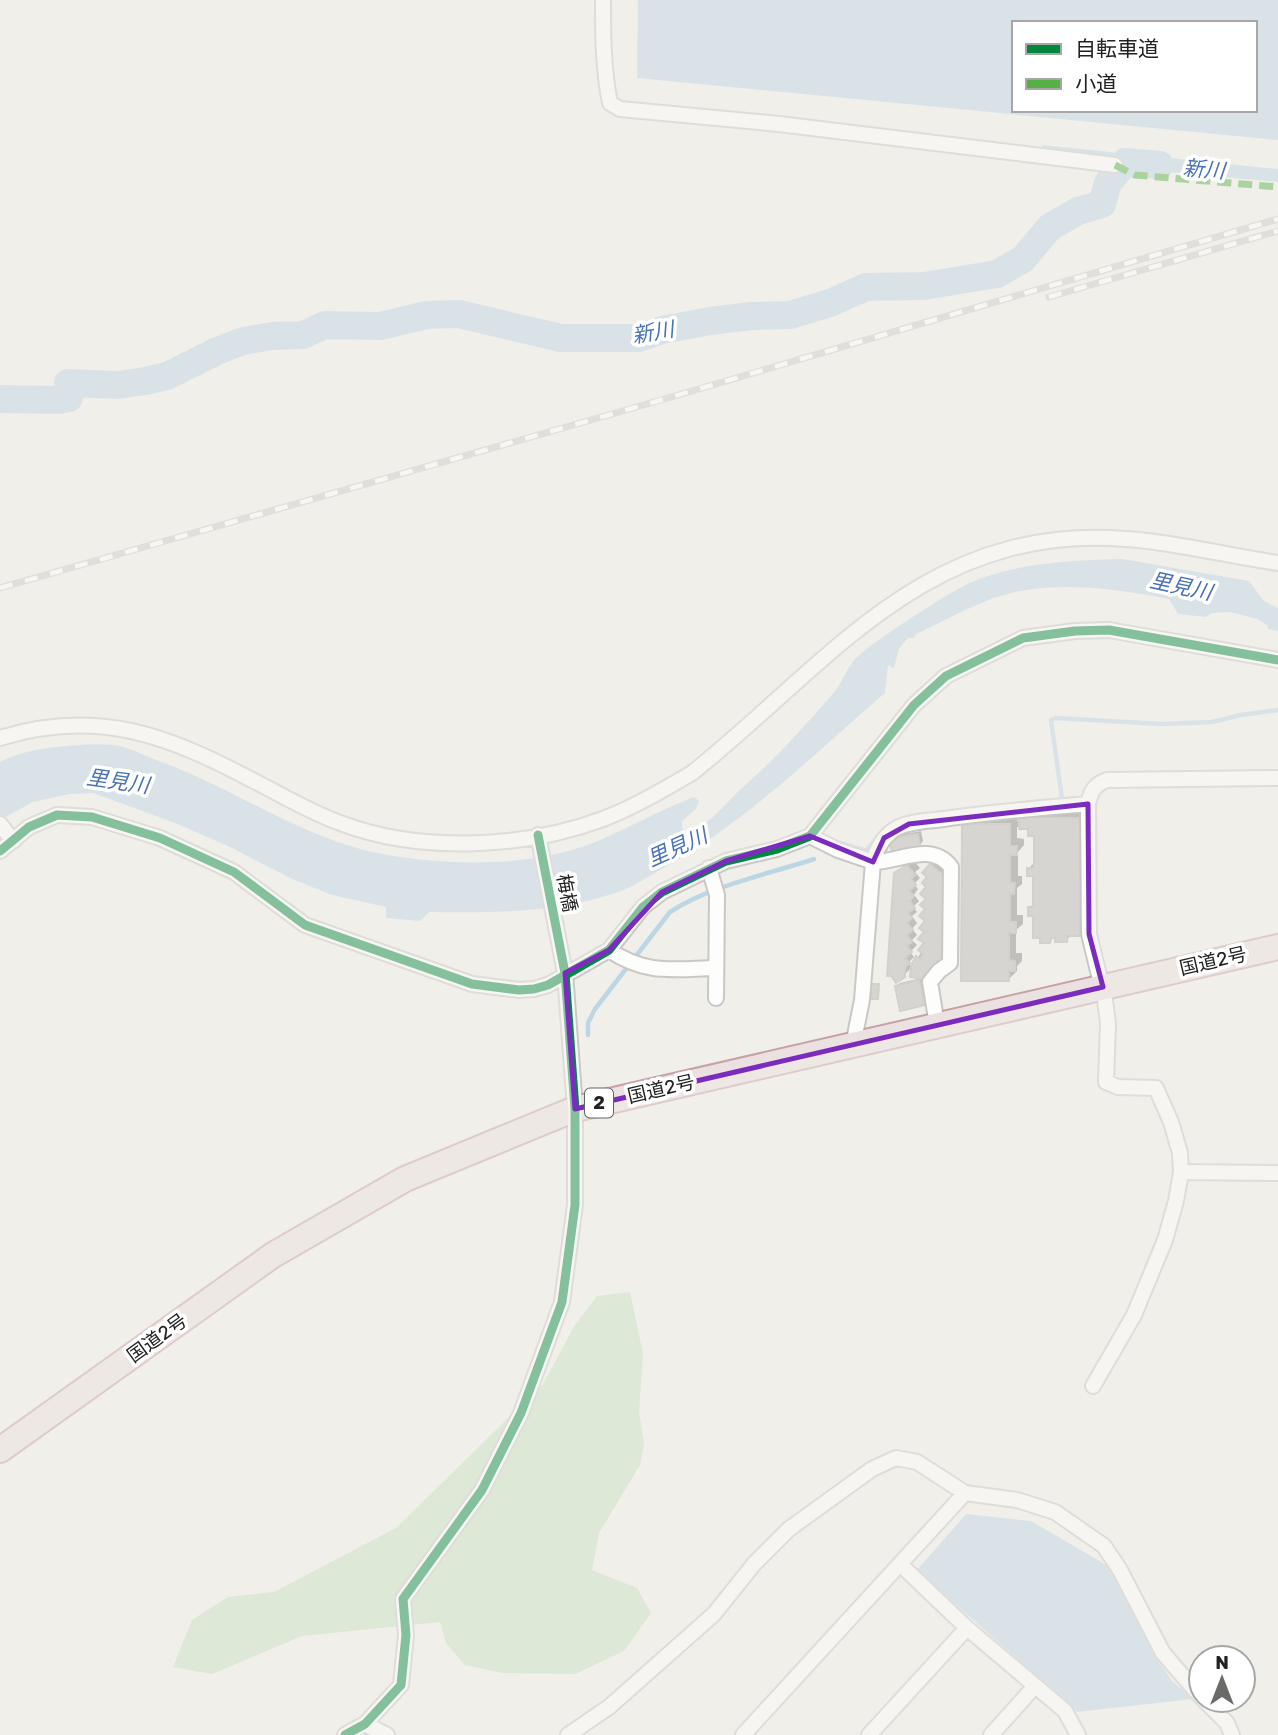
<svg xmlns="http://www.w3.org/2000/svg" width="1278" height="1735" viewBox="0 0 1278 1735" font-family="Rubik,'Noto Sans JP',sans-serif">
  <rect width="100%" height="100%" fill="#f0efea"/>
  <path fill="#c6e0bf" d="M630,1292L643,1354L639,1412L644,1443L640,1465L599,1533L592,1570L637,1588L651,1613L624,1651L575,1674L503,1673L465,1665L446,1643L440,1622L302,1636L212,1674L173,1667L192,1620L228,1597L274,1592L396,1528L543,1384L575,1325L597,1296Z"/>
  <path fill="#bdd6e4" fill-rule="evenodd" d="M638,0H1278V140L637,78ZM1014,23H1255V110H1014Z
    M1042,145L1278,169V182L1136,169L1118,159L1042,151Z
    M1123,559L1249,581L1264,601L1278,608V631L1268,629L1267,625L1257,619L1230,612L1212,613L1206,617L1178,614L1169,599C1114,588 1047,579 994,598C967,608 942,622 916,634L914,638H908L899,649L894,668L888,665L885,693C813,755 744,824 660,870C647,877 633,887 618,892C557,913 493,913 429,912L420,921L386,918V907L332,895L292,879L230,847L175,823L93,793L70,794L33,802L0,820V762C17,753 37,749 56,747C75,745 95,743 114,745C129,747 145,756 159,761C237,789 305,841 388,855C454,866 530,867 593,843C627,829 659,810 694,797L699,801L696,809L682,821V827L685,832C710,827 725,803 743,787C777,757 806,725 835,691C843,681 847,668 855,659C872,643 892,631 911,618C936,602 963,583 991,575C1033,562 1079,560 1123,559Z
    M966,1514L1031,1521L1110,1567L1156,1657L1172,1681L1193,1699L1077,1712L917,1570Z"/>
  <path fill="#0003" d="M1029,810L1089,811L1087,927L1079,935L1072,934L1066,941L1057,934L1050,941L1029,908L1034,903L1035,875L1029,868L1035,862L1036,834L1030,827H1017V838L1024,839V845L1018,852V876H1022V884L1017,888V915H1023V924L1016,930V953H1022V961L1017,966V971L1009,979L964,825L972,817H1018L1017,822Z
    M921,831L923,841L920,845L893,850L895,836Z
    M937,859L949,869L947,953L941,960L913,967L926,943L930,877L925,872Z
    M913,860L920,868L915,872L920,878L914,884L918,889L914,895L919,901L913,907L917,912L912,916L917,923L912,929L917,935L912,940L917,945L910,952L914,957L910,961V969L904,975L896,874Z
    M922,978L928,1000L924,1004L896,986L900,983Z"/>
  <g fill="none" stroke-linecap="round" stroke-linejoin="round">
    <path stroke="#bdd6e4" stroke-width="4.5" d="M1057,800L1062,799L1051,720L1056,718L1161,724L1212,722L1241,715L1278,710
      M963,810L1045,801
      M841,843L866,851L884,829
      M588,1035V1023L595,1009L670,912C712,885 766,875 814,859"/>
    <path stroke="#bdd6e4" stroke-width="28" d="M0,399L59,400L69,398L68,383L118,385L145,381L167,376L217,351L243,341L272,336L303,335L325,325L380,326L427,315L459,314L561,338H639L662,330L710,321L751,316L790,315L830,303L866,287L924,286L997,274L1023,259L1050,227L1078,211L1102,204L1108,183L1125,162L1160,165"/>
  </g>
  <path fill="#d7d5d1" stroke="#d3d1cb" stroke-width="2" d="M1019,817L1082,818L1080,936H1067V942H1055V938H1051L1050,943H1040V938H1033V916H1028V907H1033V876H1027V868H1034V836H1028V829H1019Z
    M962,824H1010V846H1017V855H1010V883H1015L1014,894L1010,893V922H1016V933H1009V960L1015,961V971H1009V981H961Z
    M918,834L920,846L892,852L889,839Z
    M930,864L942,874L944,872L942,961L921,979L910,977L911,966L916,956L920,959L923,954L918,950L924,943L918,939L924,932L919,928L925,921L919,916L925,909L920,905L926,899L920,894L926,887L922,883L927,877L922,873Z
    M907,865L915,875L911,879L916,885L909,891L914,896L910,901L915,908L908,913L912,918L907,923L913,930L907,935L912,942L907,946L912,952L905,958L910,963L905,967V977L896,983L891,976H887L894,873Z
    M919,980L925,1005L900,1011L895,986Z
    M868,984H879L878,999H867Z"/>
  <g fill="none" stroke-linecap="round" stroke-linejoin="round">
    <g stroke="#c9c8c6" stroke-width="18">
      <path id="street" d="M603,0C603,34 603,69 610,103L620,109L779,124L1115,165
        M0,738C97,708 167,735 252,780C282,795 311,813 343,824C421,853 525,848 603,819C634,807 663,790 692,773C826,666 920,531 1110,538C1166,540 1223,555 1278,563
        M0,824L13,841
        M810,836L838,850L873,862C877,848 883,836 897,828C910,821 929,821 944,819C992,812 1040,808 1088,804
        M0,851L29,827L57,815L92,817L160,838L234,872L305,925L472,984L519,990L534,989L548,985L609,950L643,907L662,892L726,861L777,849L810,836L914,705L946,676L1023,638L1075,631L1109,630L1278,660
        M709,868L717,895L716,998
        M609,950C646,975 673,969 715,968
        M853,1045L862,1000L873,862C900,862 931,841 951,867L950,963L939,971L930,982L937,1025
        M1181,1172L1278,1173
        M1093,1386L1134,1315L1165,1240L1176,1201L1181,1172L1180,1153L1171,1122L1156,1088L1118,1087L1106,1082L1108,1024L1105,1000L1089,934L1088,804C1091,791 1094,785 1107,780L1278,778
        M901,1565L967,1628L1065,1711L1078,1735
        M1204,1700L1227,1723L1232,1735
        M365,1724L387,1735
        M345,1735L365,1724L401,1685L406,1635L403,1599L482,1490L521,1413L562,1302L575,1205V1109L565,973L538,835
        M568,1735L609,1707L714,1614L754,1564L789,1529L872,1469L896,1458L917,1462L965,1493L1017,1500L1055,1512L1104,1546L1120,1570L1163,1653L1201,1697
        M743,1735L965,1493
        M869,1735L967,1628
        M991,1735L1035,1686"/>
    </g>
    <g stroke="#c7a1a6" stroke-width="28">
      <path id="highway" d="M0,1450L273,1255L405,1179L575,1109L1278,947"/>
    </g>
    <use href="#street" stroke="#fdfdfc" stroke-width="14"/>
    <use href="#highway" stroke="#ece1e1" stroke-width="24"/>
    <g stroke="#cccccb" stroke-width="7">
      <path id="rail" d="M1049,297L1278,231
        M0,588L661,400L1278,219"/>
    </g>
    <use href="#rail" stroke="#fff" stroke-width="4.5" stroke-dasharray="13" stroke-linecap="butt"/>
    <path stroke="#55b145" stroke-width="7" stroke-dasharray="14 7" stroke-linecap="butt" d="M1115,165L1135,175L1278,187"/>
    <g stroke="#fff" stroke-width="13">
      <path id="cycleway" d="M0,851L29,827L57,815L92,817L160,838L234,872L305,925L472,984L519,990L534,989L548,985L609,950L643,907L662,892L726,861L777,849L810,836L914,705L946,676L1023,638L1075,631L1109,630L1278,660
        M345,1735L365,1724L401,1685L406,1635L403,1599L482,1490L521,1413L562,1302L575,1205V1109L565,973L538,835"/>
    </g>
    <use href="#cycleway" stroke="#00873e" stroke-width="9"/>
  </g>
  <path d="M0 0H1278V1735H0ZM1088,804L1089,934L1103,987L575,1109L565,973L609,950L662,892L726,861L810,836L873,862L884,838L909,824Z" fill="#f0efea" fill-opacity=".55" fill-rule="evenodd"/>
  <path fill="none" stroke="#7b2cbf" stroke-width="5" stroke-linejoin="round" d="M1088,804L1089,934L1103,987L575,1109L565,973L609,950L662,892L726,861L810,836L873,862L884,838L909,824Z"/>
  <g text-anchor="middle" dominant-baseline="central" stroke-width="7" stroke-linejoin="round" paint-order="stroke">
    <rect fill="#fff" stroke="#646464" stroke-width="2" x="585" y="1088.5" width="28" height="29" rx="5"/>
    <g font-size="18" font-weight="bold" fill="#222">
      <text x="599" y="1103">2</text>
    </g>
    <g font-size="19" fill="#222" stroke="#fff">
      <text transform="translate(567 893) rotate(79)">梅橋</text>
      <text transform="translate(1213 961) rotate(-13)">国道2号</text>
      <text transform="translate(661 1089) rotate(-13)">国道2号</text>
      <text transform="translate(157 1338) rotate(-36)">国道2号</text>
    </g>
    <g font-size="21" font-style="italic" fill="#4871b7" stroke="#fff">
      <text transform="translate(1204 169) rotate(5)">新川</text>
      <text transform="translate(653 332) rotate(-10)">新川</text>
      <text transform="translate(1181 586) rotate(12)">里見川</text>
      <text transform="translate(118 781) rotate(8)">里見川</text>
      <text transform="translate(677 847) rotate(-24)">里見川</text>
    </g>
  </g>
  <rect x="1012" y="21" width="245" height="91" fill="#ffffff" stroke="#a7a7a7" stroke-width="2"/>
  <rect x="1026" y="44" width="35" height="10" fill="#00873e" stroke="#a7a7a7" stroke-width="2"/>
  <text x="1075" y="56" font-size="21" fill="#222222">自転車道</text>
  <rect x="1026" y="79" width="35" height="10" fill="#55b145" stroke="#a7a7a7" stroke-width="2"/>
  <text x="1075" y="91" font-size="21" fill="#222222">小道</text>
  <g transform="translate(1222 1679)"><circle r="33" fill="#ffffff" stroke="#a7a7a7" stroke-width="2"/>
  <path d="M0-5L12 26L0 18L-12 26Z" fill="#6a6a68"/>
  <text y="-10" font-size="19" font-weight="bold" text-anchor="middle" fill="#222222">N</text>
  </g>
</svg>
